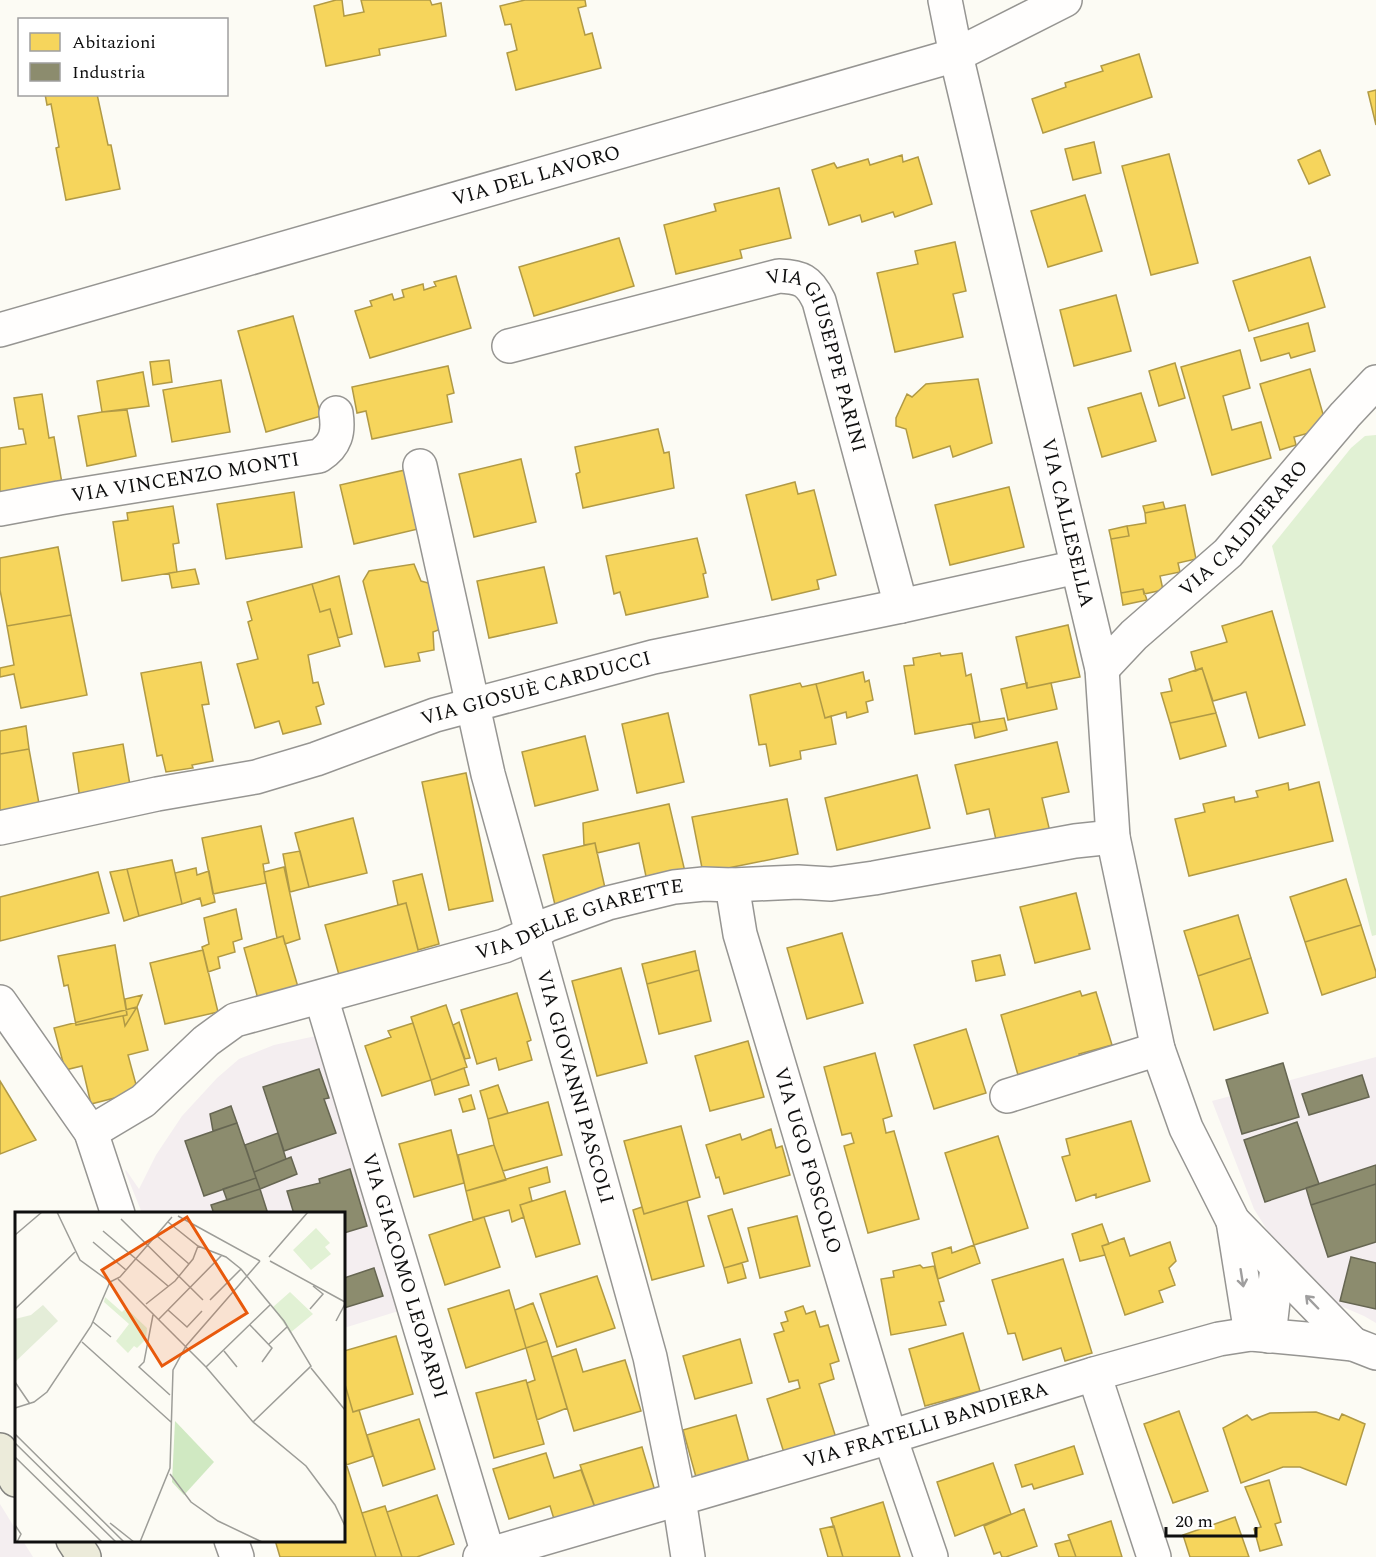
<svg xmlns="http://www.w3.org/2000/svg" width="1376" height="1557" viewBox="0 0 1376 1557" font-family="Spectral,serif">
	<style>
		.industrial { fill: #f4eef0 }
		.green { fill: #e1f1d4 }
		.homes { fill: #f6d55c; stroke: #b19a45; stroke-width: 1.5 }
		.industry { fill: #8c8c6e; stroke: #666652; stroke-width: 1.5 }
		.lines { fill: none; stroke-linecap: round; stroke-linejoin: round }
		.minor-casing { stroke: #969592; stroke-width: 36 }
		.major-casing { stroke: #83837f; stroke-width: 36 }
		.minor { stroke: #fffefd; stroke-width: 33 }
		.major { stroke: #ecebda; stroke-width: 33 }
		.oneway { stroke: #9f9e9e }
		.labels { text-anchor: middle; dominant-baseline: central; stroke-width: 6; stroke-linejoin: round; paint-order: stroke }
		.street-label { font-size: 20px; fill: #0f0f0f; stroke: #fff }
		.inset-road { fill: none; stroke: #9d9d98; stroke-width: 1.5 }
		.view { fill: #e8590c; fill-opacity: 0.15; stroke: #e8590c; stroke-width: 3 }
		.inset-edge { fill: none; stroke: #0f0f0f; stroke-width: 3 }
	</style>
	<rect width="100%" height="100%" fill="#fcfbf4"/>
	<path class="industrial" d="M325,1034L405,1309L344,1328V1214L142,1213L125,1171L126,1170L139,1189L156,1155L182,1116L217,1078L239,1059L274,1045Z
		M1376,1057V1323L1364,1316L1336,1304L1281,1252L1254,1209L1212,1101Z
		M0,1504L16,1530V1540L23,1541L33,1557H0Z"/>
	<path class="green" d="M1376,435V935L1372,936L1272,546L1351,448L1365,436Z"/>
	<path class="homes" d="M336,0H342L344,16L364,12L361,0H430L432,5L441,3L446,36L379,49L380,55L326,66L314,6Z
		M525,0H585L586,6L578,8L585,35L592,33L601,68L516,90L507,53L517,50L511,24L505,25L500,6Z
		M1139,54L1152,97L1043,133L1032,99L1066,87L1065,83L1103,71L1101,66Z
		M1376,90V125L1368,92Z
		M45,94H97L108,145H111L120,189L66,200L56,148L59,147L51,104L47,105Z
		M1094,142L1101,173L1073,180L1065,149Z
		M1320,150L1330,175L1309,184L1298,160Z
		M1169,154L1198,263L1151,275L1122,166Z
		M902,155L903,162L918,157L932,204L895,217L893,212L862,222L860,215L829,225L812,170L834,163L837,168L868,159L870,165Z
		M779,188L791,238L740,250L742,258L676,274L664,225L716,211L714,204Z
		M1085,195L1102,251L1048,267L1031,211Z
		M619,238L634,286L534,316L519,267Z
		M955,242L966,291L953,294L963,337L895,352L877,273L918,264L915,251Z
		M1310,257L1325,307L1249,331L1233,281Z
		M456,276L471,328L370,358L355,311L372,306L370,301L392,294L394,300L404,297L402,290L423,284L424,290L436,286L434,282Z
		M1116,295L1131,351L1074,366L1060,310Z
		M293,316L321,416L266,432L238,331Z
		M1308,323L1315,351L1291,358L1289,353L1261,361L1254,338Z
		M1240,350L1250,388L1223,396L1232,430L1261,422L1271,458L1212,475L1181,367Z
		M169,360L172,382L153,385L150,362Z
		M1175,363L1185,398L1159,406L1149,371Z
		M448,366L454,393L447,395L452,422L372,439L366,411L357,413L352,387Z
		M1310,369L1327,428L1294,437L1296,445L1280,450L1260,384Z
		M143,372L149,406L102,412L97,381Z
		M978,379L992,443L953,457L950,446L913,458L906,429L896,426V418L907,394L912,397L926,384Z
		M221,380L230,432L172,442L163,390Z
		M1141,393L1156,441L1102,457L1088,408Z
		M42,394L49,438L54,437L63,489L0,499V448L26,444L23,429H19L14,398Z
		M127,410L136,456L87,466L78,416L102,412Z
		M658,429L664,453L669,452L674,488L583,508L576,474L580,472L575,447Z
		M521,459L536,522L474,537L459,474Z
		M405,470L418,529L354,544L340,485Z
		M795,482L798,494L814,490L836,575L817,580L819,589L772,600L746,495Z
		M1009,487L1024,547L950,565L935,505Z
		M294,492L302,547L226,559L217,504Z
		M1163,502L1165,509L1145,513L1143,506Z
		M1185,505L1196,559L1178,563L1180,572L1160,576L1163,590L1144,594L1143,589L1121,593L1111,539L1129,536L1127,526L1146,523L1145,513Z
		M173,506L179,543L173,544L177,572L122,581L113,522L128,520L127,513Z
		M1127,526L1129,536L1111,539L1109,530Z
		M697,538L706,573L703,574L708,597L626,615L620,592L614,594L606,556Z
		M58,547L71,615L7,626L0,590V558Z
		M414,564L421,581L432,584L441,629L433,632L434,650L418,653L420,661L385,667L363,581L369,571Z
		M544,567L557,623L489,638L477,581Z
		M195,569L199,584L172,588L169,573Z
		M339,576L352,634L338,638L330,609L320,612L312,584Z
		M312,584L320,612L330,609L340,646L308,655L313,683L318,682L324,704L316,707L321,724L283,734L279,721L255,728L237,664L258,659L248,622L252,620L247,602Z
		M1143,589L1147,600L1123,605L1121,593Z
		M1272,611L1305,725L1259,738L1246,692L1213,701L1202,668L1196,671L1191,652L1227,642L1222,626Z
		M71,615L87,695L21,708L14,674L0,677V668L14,665L7,626Z
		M1068,625L1080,677L1027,688L1016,637Z
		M940,653L941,656L962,653L966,676L971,674L980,722L915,734L904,666L914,665L913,658Z
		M201,662L209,704L202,705L213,761L192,765L193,768L166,772L162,755L157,756L141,673Z
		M1202,668L1216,713L1170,723L1161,693L1172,691L1169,679Z
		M863,672L865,682L869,680L873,700L866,702L868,712L847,718L846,712L825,718L816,684Z
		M800,683L802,687L816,684L825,718L831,716L836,744L800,751L801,759L770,766L766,744L759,745L750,695Z
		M1027,683V688L1051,683L1057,709L1008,720L1001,689Z
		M668,713L684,782L637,793L622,724Z
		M1216,713L1226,746L1180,759L1170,723Z
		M1004,718L1007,730L975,738L972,723Z
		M26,726L29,749L0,754V731Z
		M585,736L598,790L535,806L522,752Z
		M1057,742L1069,792L1042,798L1050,832L997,844L989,809L967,814L955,765Z
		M123,744L131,791L80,799L73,753Z
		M29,749L40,809L0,816V754Z
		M466,773L493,901L449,910L422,782Z
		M917,775L930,828L837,850L825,798Z
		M1319,782L1333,841L1189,876L1175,819L1205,812L1203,804L1234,797L1235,802L1258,797L1256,791L1288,783L1289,790Z
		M787,799L798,854L703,873L692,817Z
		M669,804L686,876L648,886L639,843L597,853L595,843L584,845L583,823Z
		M353,818L367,873L309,887L295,833Z
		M261,826L269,863L263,864L266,883L213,894L202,838Z
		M595,843L607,897L556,909L543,855Z
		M300,851L309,887L290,892L283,854Z
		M172,860L182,904L139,916L127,869Z
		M284,867L300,939L285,944L283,936L277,938L264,872Z
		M196,868L197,875L209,871L215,902L202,906L200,898L182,904L175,873Z
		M127,869L139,916L124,921L110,872Z
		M98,872L109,913L0,941V897Z
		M422,874L439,944L418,950L406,903L398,905L393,881Z
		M1346,879L1361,925L1305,942L1290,897Z
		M1076,893L1090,949L1035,963L1020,907Z
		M406,903L419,953L339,975L325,925Z
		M236,909L242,939L233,942L235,952L218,957L220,968L208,972L202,947L209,944L204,918Z
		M1238,915L1251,958L1198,976L1184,931Z
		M1361,925L1376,972V977L1322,995L1305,942Z
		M842,933L863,1003L807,1019L787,948Z
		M283,936L298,987L258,999L244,948Z
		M115,945L127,1015L76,1025L68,985L64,986L58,956Z
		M203,950L218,1012L165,1024L150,963Z
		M695,951L699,970L647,984L642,964Z
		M1000,955L1005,975L976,981L972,961Z
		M1251,958L1268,1013L1214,1030L1198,976Z
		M621,968L647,1063L597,1076L572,981Z
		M699,970L711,1021L659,1034L647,984Z
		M1080,991L1082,996L1096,992L1112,1045L1079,1054L1080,1057L1018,1075L1001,1015Z
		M517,993L531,1040L527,1042L532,1060L499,1070L496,1058L477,1064L461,1010Z
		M142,995L137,1007L125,1026L123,1016L127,1015L125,999Z
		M446,1005L467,1067L431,1080L411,1017Z
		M137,1007L148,1050L128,1055L138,1092L91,1104L82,1066L65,1070L54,1028Z
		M459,1022L470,1058L465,1059L453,1025Z
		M413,1023L431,1080L382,1096L365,1046L391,1037L388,1031Z
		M966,1029L986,1093L934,1109L914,1045Z
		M748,1041L764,1097L710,1111L695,1056Z
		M875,1053L892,1116L883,1119L886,1133L894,1131L919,1219L868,1233L844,1146L854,1143L851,1133L842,1135L824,1067Z
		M464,1068L469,1085L435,1095L431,1080Z
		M0,1081L36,1140L0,1154Z
		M498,1085L508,1113L488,1119L480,1091Z
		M471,1095L475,1109L463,1112L459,1099Z
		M548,1102L562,1155L503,1171L494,1145L488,1119Z
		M1131,1121L1150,1181L1096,1198V1194L1076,1201L1062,1157L1070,1155L1066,1139Z
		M681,1126L700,1197L644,1214L624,1141Z
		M771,1129L776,1148L782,1146L790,1175L724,1194L719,1177L716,1178L706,1145L740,1134L742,1140Z
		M451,1130L464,1183L414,1197L399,1144Z
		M998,1136L1028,1228L974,1245L945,1153Z
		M494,1145L506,1180L466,1191L458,1155Z
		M547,1167L550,1182L529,1188L532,1201L520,1205L524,1217L512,1222L509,1210L473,1220L466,1191Z
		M565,1191L580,1244L536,1257L520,1205Z
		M687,1201L704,1266L652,1280L633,1210L642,1207L644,1214Z
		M732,1209L748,1261L724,1268L708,1216Z
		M797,1216L810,1266L760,1278L748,1228Z
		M484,1217L500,1267L445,1285L429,1235Z
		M1102,1224L1109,1244L1102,1246L1105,1255L1080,1261L1072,1234Z
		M1124,1238L1130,1256L1170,1242L1176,1261L1169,1268L1175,1285L1159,1291L1163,1302L1125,1315L1102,1246Z
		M974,1245L980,1263L938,1279L932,1253L951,1247L952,1253Z
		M1063,1259L1092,1353L1065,1361L1061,1348L1023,1360L1015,1333L1008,1334L992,1280Z
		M742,1263L746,1278L728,1283L724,1268Z
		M920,1265L923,1268L934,1266L944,1301L939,1302L946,1325L891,1335L881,1279L894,1277L893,1271Z
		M597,1276L615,1328L557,1347L540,1294Z
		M509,1290L526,1348L466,1368L448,1309Z
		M533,1303L547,1341L526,1348L515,1310Z
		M803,1306L806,1314L815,1311L820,1327L828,1325L839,1361L830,1364L834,1379L819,1384L837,1441L785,1456L767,1399L800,1388L798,1380L789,1382L774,1334L784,1331L781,1323L788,1321L785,1312Z
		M963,1333L980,1391L925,1406L909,1349Z
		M396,1336L413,1394L353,1412L344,1381V1351Z
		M740,1339L752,1383L695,1399L683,1356Z
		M547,1341L567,1408L537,1420L527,1383L535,1380L526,1348Z
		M576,1349L583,1372L625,1360L641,1411L574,1431L552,1357Z
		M526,1380L544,1444L494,1458L476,1393Z
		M344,1381L353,1412L359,1410L373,1456L346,1465L344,1457Z
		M1179,1411L1208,1491L1173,1503L1144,1424Z
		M1316,1412L1339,1420L1342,1414L1365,1424L1346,1485L1300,1467H1283L1241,1483L1223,1428L1247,1415L1252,1420L1270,1413Z
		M736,1415L749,1462L696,1477L683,1430Z
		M419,1419L435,1469L383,1486L367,1435Z
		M1074,1446L1083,1474L1034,1489L1032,1484L1022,1487L1015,1465Z
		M642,1447L655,1491L596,1510L580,1465Z
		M546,1453L554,1478L581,1470L598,1516L557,1529L550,1506L509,1519L493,1469Z
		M344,1457L376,1557H280L275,1540H344Z
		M993,1463L1011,1514L955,1536L937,1482Z
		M1269,1480L1281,1522L1275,1524L1282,1545L1260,1551L1254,1529L1261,1527L1245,1487Z
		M437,1495L454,1544L417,1557H402L387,1512Z
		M883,1502L900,1557H843L831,1518Z
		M385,1506L402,1557H376L362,1513Z
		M1024,1509L1037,1546L1006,1557H1002L1000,1552L994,1554L984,1526Z
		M1235,1517L1249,1557H1190L1183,1535Z
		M1111,1521L1122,1557H1076L1068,1535Z
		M834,1526L843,1557H828L820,1529Z
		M1070,1540L1076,1557H1059L1055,1544Z"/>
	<path class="industry" d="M1283,1063L1299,1117L1242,1134L1226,1080Z
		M319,1069L329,1098L324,1099L336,1133L284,1151L263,1087Z
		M1362,1075L1369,1097L1309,1115L1302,1094Z
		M231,1106L237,1123L213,1131L210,1114Z
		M1297,1122L1319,1184L1265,1202L1244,1140Z
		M237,1123L256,1178L204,1196L185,1141Z
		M278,1133L286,1159L254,1172L245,1145Z
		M291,1157L297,1174L260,1189L254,1172Z
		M1376,1165V1184L1311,1205L1306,1188Z
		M350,1169L367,1226L344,1233V1214H294L287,1191L320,1183L319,1179Z
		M256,1178L260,1189L227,1200L223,1189Z
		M1376,1184V1242L1328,1257L1311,1205Z
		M260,1189L268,1214H214L211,1205Z
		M1351,1257L1376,1263V1309L1340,1301Z
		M374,1268L383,1296L344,1308V1278Z"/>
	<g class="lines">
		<g class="minor-casing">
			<g id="minor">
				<path id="s1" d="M945,0L956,55L1102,669L1113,837L1158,1049L1186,1128L1233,1221L1353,1344"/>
				<path id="s2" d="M0,330L956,55L1065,0"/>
				<path id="s3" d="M509,346L779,276C801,277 809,280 819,301L901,606"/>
				<path id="s4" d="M420,466L488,774L650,1357L679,1499L688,1557"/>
				<path id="s5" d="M0,509L59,498L319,456C336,445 339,432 336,413"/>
				<path id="s6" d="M1102,669L1134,635L1228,553L1345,415L1376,382"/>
				<path id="s7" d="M0,828L157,794L256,777L316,759L435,715L653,657L901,606L1077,567"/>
				<path id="s8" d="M732,885L740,934L890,1437L931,1557"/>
				<path id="s9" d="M321,997L488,1554"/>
				<path d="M0,1002L91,1132L118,1214"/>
				<path d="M1007,1096L1158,1049"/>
				<path id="s10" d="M91,1132L143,1101L206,1041L235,1020L504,946L532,934L547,925L608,903L674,887L704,884L732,885L798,882L831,884L874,878L1075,841L1113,837"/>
				<path d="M1233,1221L1251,1334"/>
				<path d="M1269,1336L1277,1267"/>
				<path d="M1094,1374L1154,1557"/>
				<path d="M231,1540L237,1557"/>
				<path id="s11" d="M480,1557L890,1437L1094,1374L1219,1339L1251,1334L1306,1339L1353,1344L1376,1353"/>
			</g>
		</g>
		<g class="major-casing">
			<path id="major" d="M0,1450L16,1480
				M73,1540L84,1557"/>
		</g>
		<use href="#minor" class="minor"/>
		<use href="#major" class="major"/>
	</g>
	<defs><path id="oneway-shaft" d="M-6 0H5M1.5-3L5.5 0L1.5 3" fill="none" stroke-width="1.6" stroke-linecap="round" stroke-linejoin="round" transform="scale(1.5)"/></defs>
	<g class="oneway">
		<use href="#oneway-shaft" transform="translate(1242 1278) rotate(81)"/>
		<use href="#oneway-shaft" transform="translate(1312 1302) rotate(-134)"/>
	</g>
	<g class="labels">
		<g class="street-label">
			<text stroke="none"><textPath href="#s2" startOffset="558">VIA DEL LAVORO</textPath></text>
			<text stroke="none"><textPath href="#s3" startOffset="376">VIA GIUSEPPE PARINI</textPath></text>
			<text stroke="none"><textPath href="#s5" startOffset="188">VIA VINCENZO MONTI</textPath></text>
			<text stroke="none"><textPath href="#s1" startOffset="537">VIA CALLESELLA</textPath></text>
			<text stroke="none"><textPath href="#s6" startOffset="200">VIA CALDIERARO</textPath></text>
			<text stroke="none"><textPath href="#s7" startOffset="555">VIA GIOSUÈ CARDUCCI</textPath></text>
			<text stroke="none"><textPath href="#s10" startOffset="543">VIA DELLE GIARETTE</textPath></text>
			<text stroke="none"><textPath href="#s4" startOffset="640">VIA GIOVANNI PASCOLI</textPath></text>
			<text stroke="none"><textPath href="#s8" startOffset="286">VIA UGO FOSCOLO</textPath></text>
			<text stroke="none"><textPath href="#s9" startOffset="291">VIA GIACOMO LEOPARDI</textPath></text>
			<text stroke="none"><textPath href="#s11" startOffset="465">VIA FRATELLI BANDIERA</textPath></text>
		</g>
	</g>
	<g transform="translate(15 1212)">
		<rect width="330" height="330" fill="#fcfbf4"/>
		<path d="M301,16L315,31L310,35L316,42L296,58L278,38ZM275,80L298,102L275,121L258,95ZM90,85L107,100L111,96L132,116L131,127L122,136L119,134L113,141L101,129L114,112L89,90Z" fill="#e1f1d4"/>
		<path d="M160,209L199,250L169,283L157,270Z" fill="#d0e9c2"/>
		<path d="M28,93L43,109L0,150V107L16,103Z" fill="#e4edd8"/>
		<path class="inset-road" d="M42,0L65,48L95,70M163,4L245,49M106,7L188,88M153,10L183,34L211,45L226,57L269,109L296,154L238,210M88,19L153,74M0,23L27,0M142,24L174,52M78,30L111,58M254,45L293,0M255,49L330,90M103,67L191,155L238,210L291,254L320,293L330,314M95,70L105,65L157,5M195,88L226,57M131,92L160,69L178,47L183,34M0,97L60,40M295,97L308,82L298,74M153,98L172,115L187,99M138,103L129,150L124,155L155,183M144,107L207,43M321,109L330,92M78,110L96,125M235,113L257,136L247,150M67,130L156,210M254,132L272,115M209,139L222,155M191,155L255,93M296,156L330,198M0,170L15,192M0,196L19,190L32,180L76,114L95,70M0,222L109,330M0,231L101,330M0,245L87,330M155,262L176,290L203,309L247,330M95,311L119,330M0,313L6,322L2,330M125,330L155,256L158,158L171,134L245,49"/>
		<path class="view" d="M172,5L232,101L147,154L87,58Z"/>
		<rect width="330" height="330" class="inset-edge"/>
	</g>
	<rect x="18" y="18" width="210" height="78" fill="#ffffff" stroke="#9f9f9f" stroke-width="1.5"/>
	<rect x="30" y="33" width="30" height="18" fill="#f6d55c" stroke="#9f9f9f" stroke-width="1.5"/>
	<text x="72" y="48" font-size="18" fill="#0f0f0f">Abitazioni</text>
	<rect x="30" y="63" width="30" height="18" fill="#8c8c6e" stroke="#9f9f9f" stroke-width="1.5"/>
	<text x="72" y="78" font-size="18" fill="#0f0f0f">Industria</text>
	<path d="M1166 1527v9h90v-9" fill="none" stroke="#0f0f0f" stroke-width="3"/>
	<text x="1175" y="1527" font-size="18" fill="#0f0f0f" stroke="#ffffff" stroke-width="4.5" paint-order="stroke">20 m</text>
</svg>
